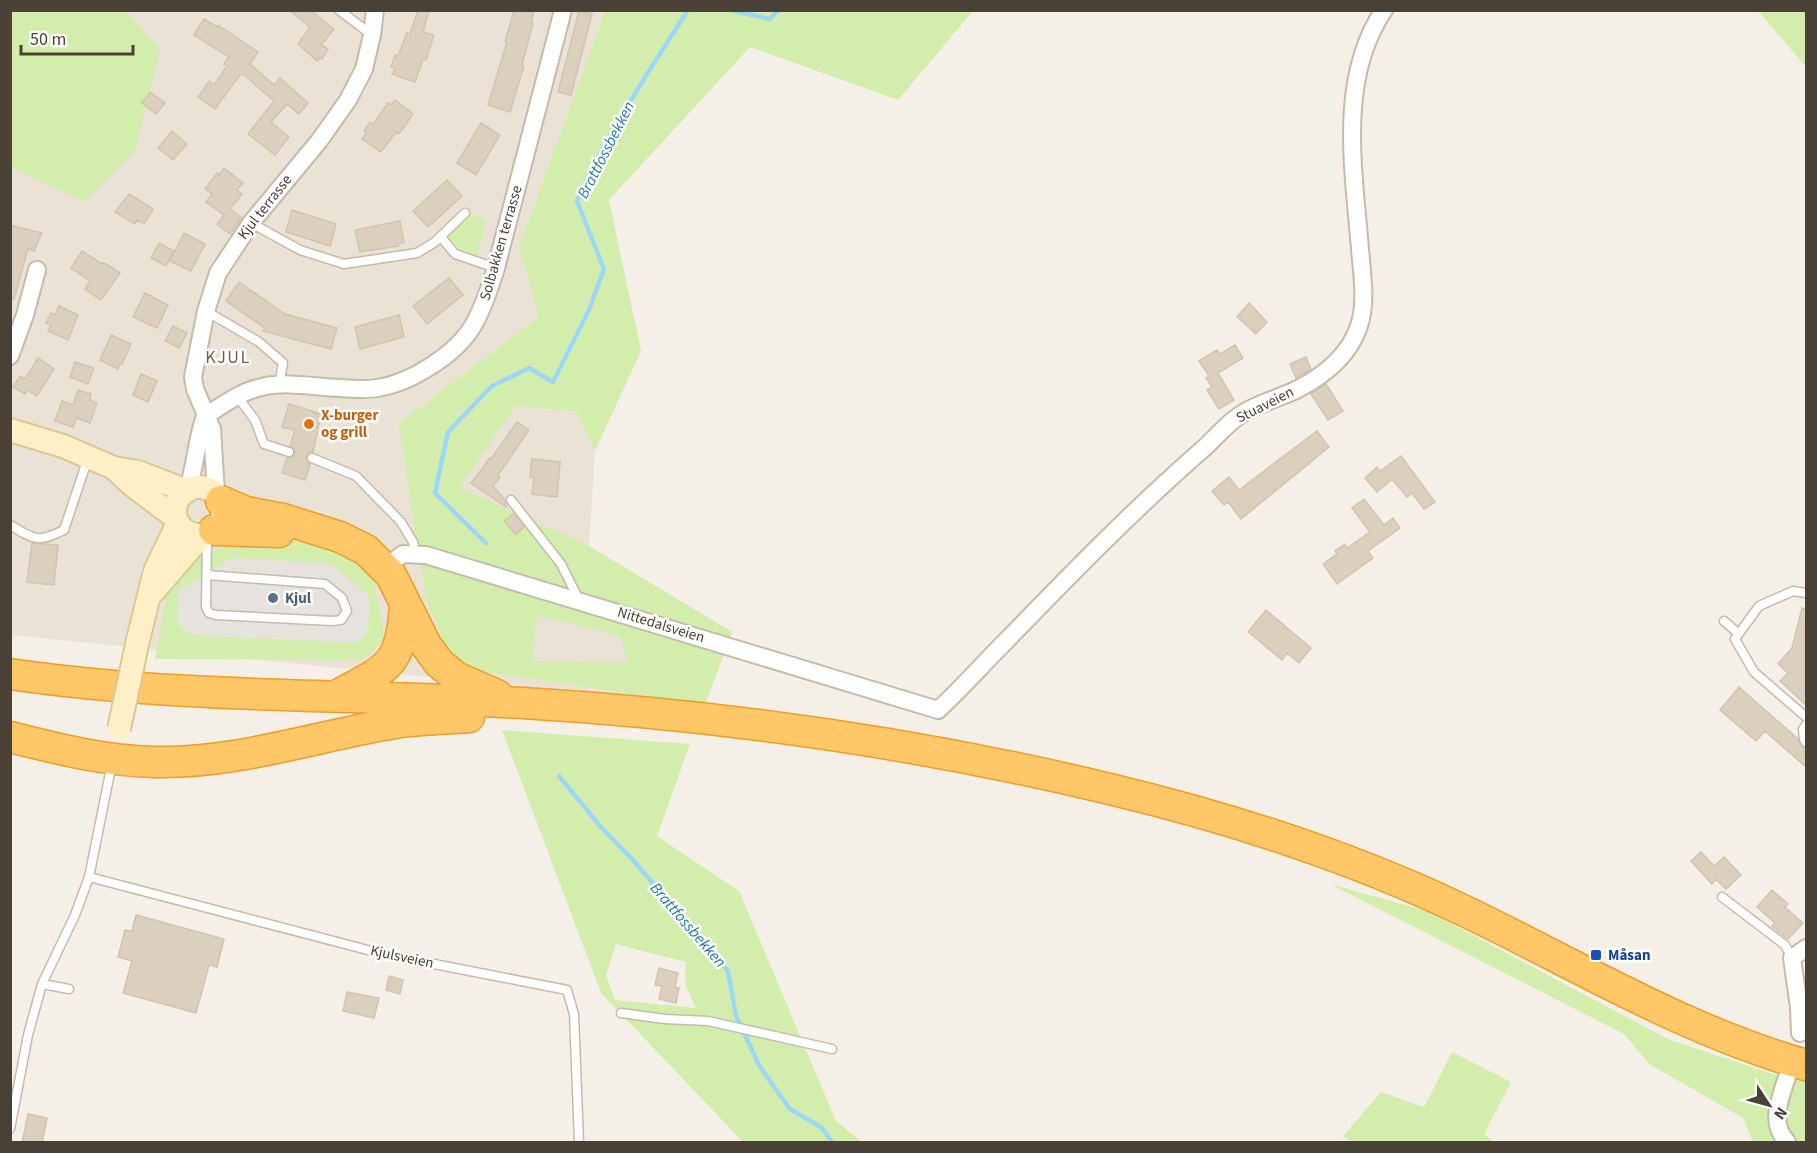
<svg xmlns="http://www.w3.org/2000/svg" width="1817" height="1153" viewBox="0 0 1817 1153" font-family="'Source Sans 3',sans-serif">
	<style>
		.residential { fill: #eae2d5 }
		.green { fill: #d3eeac; fill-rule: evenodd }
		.parking { fill: #e6e3df }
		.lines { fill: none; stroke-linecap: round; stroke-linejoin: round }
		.stream { stroke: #9dd7f8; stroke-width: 4.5 }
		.building { fill: #dbcfbe; stroke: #d4c3ae; stroke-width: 1.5 }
		.lane-casing { stroke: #c5bbab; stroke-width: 11 }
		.street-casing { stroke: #c5bbab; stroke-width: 20 }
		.secondary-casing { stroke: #ddc794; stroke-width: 26 }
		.highway-casing { stroke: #ee9e28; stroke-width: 33 }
		.lane { stroke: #fff; stroke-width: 8 }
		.street { stroke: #fff; stroke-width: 16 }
		.secondary { stroke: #ffefc7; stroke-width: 22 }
		.highway { stroke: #ffc768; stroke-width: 30 }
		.secondary-bridge-casing { stroke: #ddc794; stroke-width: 26; stroke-linecap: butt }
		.secondary-bridge { stroke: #ffefc7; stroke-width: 22 }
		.food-dot { fill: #e8710a; stroke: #fff; stroke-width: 2 }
		.service-dot { fill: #5c6f8a; stroke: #fff; stroke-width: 2 }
		.transit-dot { fill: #1a4fb4; stroke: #fff; stroke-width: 2 }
		.labels { text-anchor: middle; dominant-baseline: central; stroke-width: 5; stroke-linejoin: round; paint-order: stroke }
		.street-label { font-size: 15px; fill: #494135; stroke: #fff }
		.food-label { font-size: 15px; font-weight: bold; fill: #c56008; stroke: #fff; text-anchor: start }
		.service-label { font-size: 15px; font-weight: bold; fill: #4e5e75; stroke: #fff; text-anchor: start }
		.transit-label { font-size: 15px; font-weight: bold; fill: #164399; stroke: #fff; text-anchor: start }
		.water-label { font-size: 16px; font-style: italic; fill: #2078b0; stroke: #fff }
		.quarter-label { font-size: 18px; letter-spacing: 1.5px; fill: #6d5e4b; stroke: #fff }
	</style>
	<rect width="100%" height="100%" fill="#f5f0e7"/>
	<path class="residential" d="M126,11H605L519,247L539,317L399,423L458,487L516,406L577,412L595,451L589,546L732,632L705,705L11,635V167L83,201Z"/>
	<path class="green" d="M11,11H126L160,49L135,150L83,202L11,167Z
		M605,11H973L898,100L750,47L609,200L641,351L595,451L577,412L516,406L459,487L589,546L732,632L705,705L479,671L448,652L427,601L415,532L399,423L539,317L519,247ZM537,616L619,635L629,663L532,661Z
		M1758,11H1806V67Z
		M469,214L486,219L477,257L458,249L448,236Z
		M242,537L334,545L373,571L385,639L363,660L155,659L167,592L198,558Z
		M502,730L690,744L657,836L739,891L836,1121L862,1142H743L601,993ZM616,944L686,962L685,984L696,1008L615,1000L606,975Z
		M1330,884L1427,911L1670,1040L1773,1074L1806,1081V1142H1753L1743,1118L1649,1064L1624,1034Z
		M1452,1052L1511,1082L1484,1134L1494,1142H1352L1343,1136L1381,1092L1424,1107Z"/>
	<path class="parking" d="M232,558L328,563L335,567L366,593L370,603L368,632L355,643L191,635L177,623L179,590Z"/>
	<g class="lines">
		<path class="stream" d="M731,10L770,19L778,10
			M486,543L435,493L448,432L492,386L529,368L553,382L589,310L604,269L577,201C607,133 648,73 688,10
			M559,776L600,826L632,859L728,971L736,1016L760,1067L790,1109L822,1128L832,1142"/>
	</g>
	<path class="building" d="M289,10H310L334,29L321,45L328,49L322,59L320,58L317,61L298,44L310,27Z
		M418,10H429L423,32L434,35L426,60L423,59L415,82L392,74L395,68L391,67L395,55L398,56L407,33L410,34Z
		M514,10H534L531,23H533L522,65L524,66L510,112L488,105L507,42H505Z
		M579,11L592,14L571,95L558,92Z
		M204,19L217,27L218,25L258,52L250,64L274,85L280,78L308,103L299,114L287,104L271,122L289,137L275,155L248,134L274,101L243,74L240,75L215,109L198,97L209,81L214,85L227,66L224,64L229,57L194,35Z
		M150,92L165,103L156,114L142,103Z
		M395,100L413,114L402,130L398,134L396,132L381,152L362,139L366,133L364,131L370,122L373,124L388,103L391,105Z
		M481,123L500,135L476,175L457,163Z
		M172,131L187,144L173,160L158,148Z
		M224,168L243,183L237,190L242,194L230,209L242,218L230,234L217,224L224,215L206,202L212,194L205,189L217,173L219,175Z
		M447,180L462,196L428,227L413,211Z
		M129,194L153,209L144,224L137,220L135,224L115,212Z
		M292,210L336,224L330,246L286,232Z
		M400,221L404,243L398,244V246L360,252L355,230Z
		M10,225L42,233L34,251L28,249L14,299H10Z
		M184,233L205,244L191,271L170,261Z
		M159,243L174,251L166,266L151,258Z
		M82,251L102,264L103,262L120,273L101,300L85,289L90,281L71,268Z
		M449,278L463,295L427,324L413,306Z
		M239,282L285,314L337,328L331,349L263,331L265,328L226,301Z
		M145,293L168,305L157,328L133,317Z
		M1249,303L1267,322L1256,334L1237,317Z
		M59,306L78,315L68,340L48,331L51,325L46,323L51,313L55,315Z
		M399,315L404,337L360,349L355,327Z
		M173,326L187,333L179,348L165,341Z
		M111,335L131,344L122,364L120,363L118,369L100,360Z
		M1235,345L1243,358L1218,373L1234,400L1219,409L1207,390L1212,387L1206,378L1209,376L1199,361L1217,350L1220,354Z
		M1306,357L1311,369L1296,378L1290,364Z
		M38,358L54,369L37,396L28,390L25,394L13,387L20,376L25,379Z
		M75,362L94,368L88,384L70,377Z
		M141,374L157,381L148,402L133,395Z
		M1326,384L1343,411L1328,420L1311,394Z
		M78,390L91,394L90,400L97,403L90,423L77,418L73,427L55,421L62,401L73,405Z
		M289,404L321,414L313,452L309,453L306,456L307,461L310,464L305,480L282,473L287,458L293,457L295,453L294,448L290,446L295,430L282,427Z
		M517,422L529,430L498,475L500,477L493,486L505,500L506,507L471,483L490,458L491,459Z
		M1317,431L1329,447L1241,519L1228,502L1224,505L1212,491L1229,477L1239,490Z
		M1401,456L1435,502L1424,509L1412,493L1407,497L1392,479L1377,492L1365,478L1377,467L1380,471Z
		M532,459L560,462L557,497L532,494L534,478L530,477Z
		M1364,499L1384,525L1393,518L1400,528L1368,551L1373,558L1337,584L1323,564L1337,554L1335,551L1345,544L1347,548L1370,532L1352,508Z
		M513,514L524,527L516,535L504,521Z
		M32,543L58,545L54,585L27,582Z
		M1802,608L1806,609V705L1780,681L1788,673L1778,664L1792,648Z
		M1266,610L1311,648L1299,663L1287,653L1282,660L1248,632Z
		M1739,687L1798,739L1801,746L1806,748V767L1765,731L1756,741L1720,710Z
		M1701,852L1714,866L1724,857L1741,875L1726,889L1716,879L1712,884L1691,861Z
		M1772,890L1788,904L1785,907L1803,923L1788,939L1772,926L1775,923L1757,907Z
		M136,915L224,939L217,967L209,965L196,1013L123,993L132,961L118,957L125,930L132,931Z
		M659,968L678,973L675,987L679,988L676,1003L659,999L662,986L655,985Z
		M389,976L403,980L400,994L386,990Z
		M347,992L379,998L374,1018L343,1011Z
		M28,1114L47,1118L42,1143H22Z"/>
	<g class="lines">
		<g class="lane-casing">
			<path id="lane" d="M339,10L372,35
				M251,223L300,250L344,264L417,253L435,242L465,213
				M441,237L455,254L496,268
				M206,311L259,342L283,363L279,385
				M237,396L255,420L264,444L289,452
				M312,458L356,476L401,522L413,542L415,554
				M511,500L561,564L579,600
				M10,525C35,540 38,543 64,530L88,458
				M207,537L206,607L209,613L216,615L332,621L341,620L347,611L342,598L325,584L208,575
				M1806,593L1793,591L1759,606L1735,639L1754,672L1806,717
				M1724,621L1739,634
				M1806,725L1803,729L1804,739L1806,742
				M89,877L383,954L567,990L574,1014L579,1142
				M1722,897L1785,945L1792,958
				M42,984L69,989
				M621,1013L665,1019L708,1021L832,1049
				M10,1129L28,1035L42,984L75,915L89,877L112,763"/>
		</g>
		<g class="street-casing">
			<path id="street" d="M10,356L25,315L37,270
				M205,416C223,405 241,391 262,387C288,381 314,387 340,388C352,389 365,390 377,388C411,383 457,354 474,324C484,306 490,287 496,268L563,10
				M187,491C196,466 196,440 205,416
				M216,493L212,429L195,389L193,377L206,311L218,273L251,223L319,141L348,100L364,69L372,35L375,10
				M385,567L403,554L426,555L938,710C961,689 982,665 1005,642C1069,576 1133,510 1203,449C1214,439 1224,427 1236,418C1254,404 1278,399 1298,389C1325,375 1349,356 1359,326C1367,303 1362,273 1360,249C1354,172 1337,79 1384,10
				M1800,1033L1799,1007L1792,958L1806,948
				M1787,1077C1780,1099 1769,1123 1787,1142"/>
		</g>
		<g class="secondary-casing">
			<path id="secondary" d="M10,430L63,446L114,468L138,472L187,491
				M115,469L132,485L176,518
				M175 511a24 24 0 1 1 48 0a24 24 0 1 1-48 0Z
				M153,592L202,535
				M138,640L155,571L178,523"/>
		</g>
		<g class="highway-casing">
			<path id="highway" d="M221,501L246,512L283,519L340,537L366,550L391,575L426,645L439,663L456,677L497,695
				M214,530L279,532
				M10,674C180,699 353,694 523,703C722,715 920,743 1114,790C1238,820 1361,860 1475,916C1584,969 1689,1032 1806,1065
				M338,695C389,667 401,666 405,605
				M10,737C58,749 105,761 154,762C238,764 319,735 401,722C423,719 446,719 469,717"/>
		</g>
		<use href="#lane" class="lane"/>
		<use href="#street" class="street"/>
		<use href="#secondary" class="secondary"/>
		<use href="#highway" class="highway"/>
		<g class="secondary-bridge-casing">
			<path id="secondary-bridge" d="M119,729L138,640"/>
		</g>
		<use href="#secondary-bridge" class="secondary-bridge"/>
	</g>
	<circle class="food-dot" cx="309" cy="424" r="6"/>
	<circle class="service-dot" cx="273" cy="598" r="6"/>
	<rect class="transit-dot" x="1590" y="949" width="12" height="12" rx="3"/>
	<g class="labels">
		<g class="street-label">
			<text transform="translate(265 207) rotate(-52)">Kjul terrasse</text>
			<text transform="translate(501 243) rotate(-74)">Solbakken terrasse</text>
			<text transform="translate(1265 405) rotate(-27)">Stuaveien</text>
			<text transform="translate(661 625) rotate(17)">Nittedalsveien</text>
			<text transform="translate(402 957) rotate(12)">Kjulsveien</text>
		</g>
		<g class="food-label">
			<text x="321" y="415">X-burger<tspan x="321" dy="17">og grill</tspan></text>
		</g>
		<g class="service-label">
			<text x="285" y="598">Kjul</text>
		</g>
		<g class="transit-label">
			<text x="1608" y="955">Måsan</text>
		</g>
		<g class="water-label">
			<text transform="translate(606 150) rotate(-63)">Brattfossbekken</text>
			<text transform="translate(688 925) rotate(49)">Brattfossbekken</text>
		</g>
		<g class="quarter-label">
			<text x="228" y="357">KJUL</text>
		</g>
	</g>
	<rect width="1817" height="1153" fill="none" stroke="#494135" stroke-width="24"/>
	<g transform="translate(1769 1105) rotate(126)" stroke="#ffffff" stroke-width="4.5" paint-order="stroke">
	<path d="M0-4.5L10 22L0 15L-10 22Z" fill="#494135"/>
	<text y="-9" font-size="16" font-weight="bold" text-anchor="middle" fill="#494135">N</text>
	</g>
	<path d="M21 45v9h112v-9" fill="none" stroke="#494135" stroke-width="3"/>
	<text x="30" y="45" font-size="18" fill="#494135" stroke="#ffffff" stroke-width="4.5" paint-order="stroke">50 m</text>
</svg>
